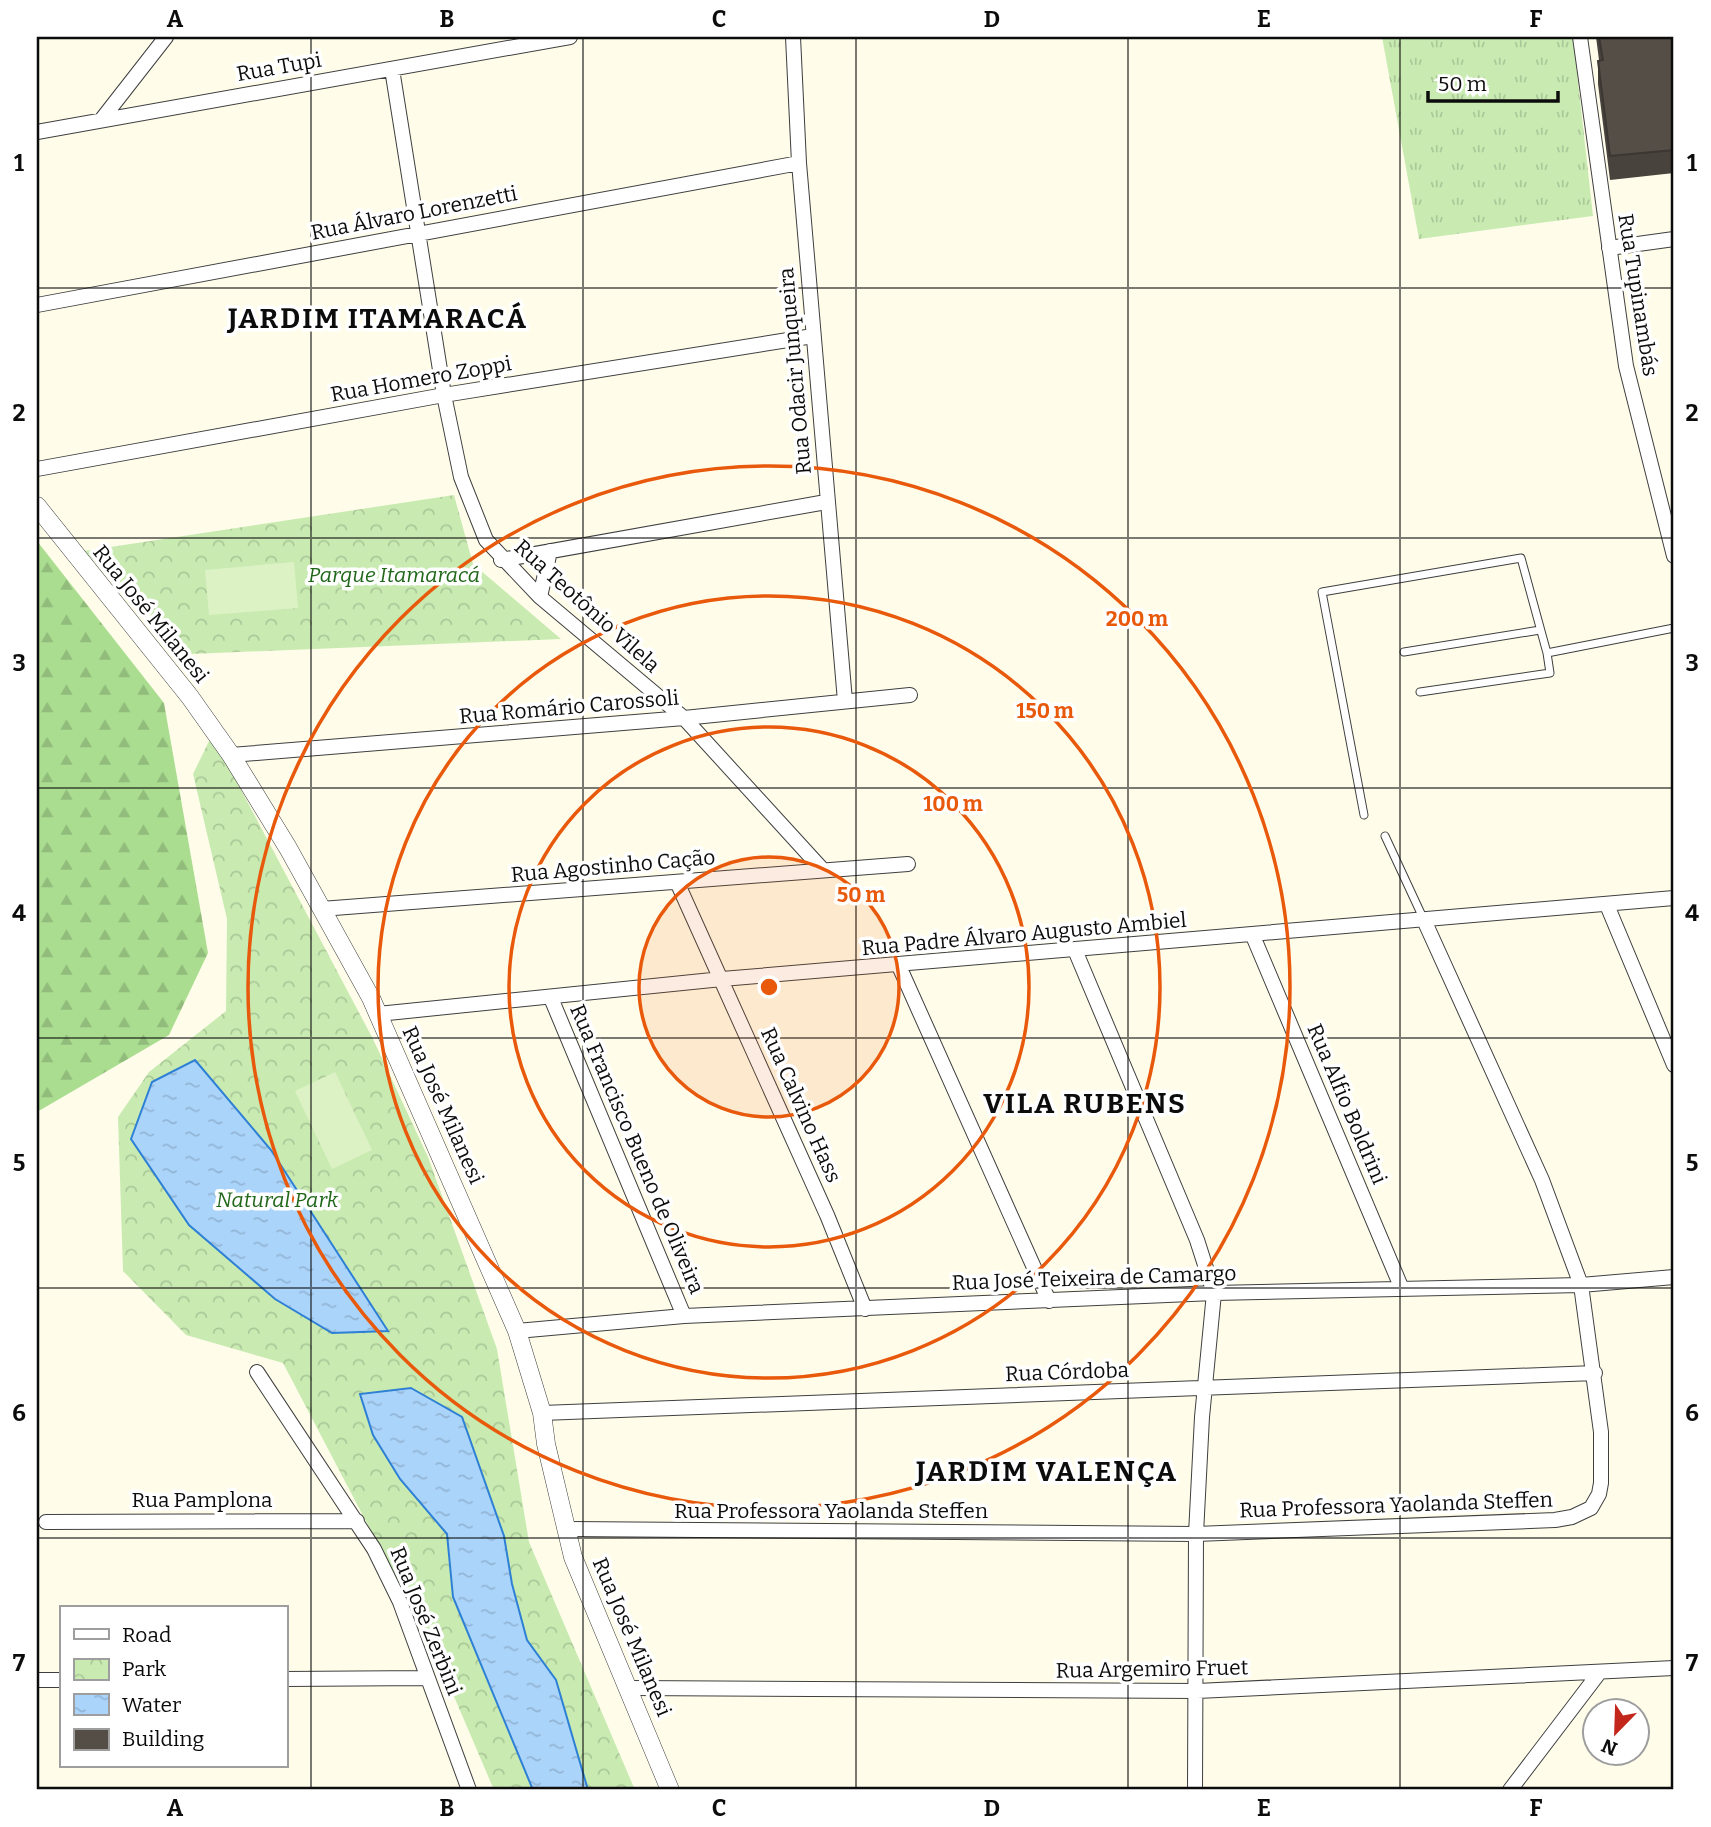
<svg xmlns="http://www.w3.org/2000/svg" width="1711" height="1827" viewBox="0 0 1711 1827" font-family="Bitter,serif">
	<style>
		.grass { fill: url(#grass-tufts) }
		.forest { fill: url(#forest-firs) }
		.park { fill: url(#park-crowns) }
		.pitch { fill: #ddf2c4 }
		.water { fill: url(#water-ripples); stroke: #2e80d5; stroke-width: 2 }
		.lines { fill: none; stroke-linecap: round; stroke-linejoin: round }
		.service-casing { stroke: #3f3f3f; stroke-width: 9 }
		.minor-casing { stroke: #3f3f3f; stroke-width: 16 }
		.tertiary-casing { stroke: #3f3f3f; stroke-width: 19 }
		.service { stroke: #fff; stroke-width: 7 }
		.minor { stroke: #fff; stroke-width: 14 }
		.tertiary { stroke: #fff; stroke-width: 18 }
		.wall { fill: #49433d }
		.building { fill: #554e47; stroke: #3c3732; stroke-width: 2 }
		.grid { fill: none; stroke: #0c0c0c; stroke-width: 2; stroke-opacity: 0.55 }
		.ring { fill: none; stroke: #e8590c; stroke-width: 3.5 }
		.labels { text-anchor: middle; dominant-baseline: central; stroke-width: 7; stroke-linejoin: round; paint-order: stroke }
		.street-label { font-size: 21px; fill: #0c0c0c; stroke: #fff }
		.park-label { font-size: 21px; font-style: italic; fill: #206719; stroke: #fff }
		.district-label { font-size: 28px; font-weight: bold; letter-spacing: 2px; fill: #0c0c0c; stroke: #fff }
		.centre { fill: #e8590c; stroke: #fff; stroke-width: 3.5 }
		.ring-label { font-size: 21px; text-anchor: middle; font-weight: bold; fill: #e8590c; stroke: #fff; stroke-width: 7; stroke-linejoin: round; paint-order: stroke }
		.neatline { fill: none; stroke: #0c0c0c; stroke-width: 2.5 }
		.grid-label { font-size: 23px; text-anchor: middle; font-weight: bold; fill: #0c0c0c }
	</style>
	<defs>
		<pattern id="grass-tufts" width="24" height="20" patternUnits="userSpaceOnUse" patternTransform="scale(1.75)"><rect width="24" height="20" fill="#c9ebb2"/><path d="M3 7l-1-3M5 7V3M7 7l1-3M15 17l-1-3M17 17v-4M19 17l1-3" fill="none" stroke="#abc898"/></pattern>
		<pattern id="forest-firs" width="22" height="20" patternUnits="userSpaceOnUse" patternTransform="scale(1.75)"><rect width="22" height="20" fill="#aadd90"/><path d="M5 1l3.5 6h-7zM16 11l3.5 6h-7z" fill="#91bc7b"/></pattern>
		<pattern id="park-crowns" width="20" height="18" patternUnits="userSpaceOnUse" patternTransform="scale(1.75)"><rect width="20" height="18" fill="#c9ebb2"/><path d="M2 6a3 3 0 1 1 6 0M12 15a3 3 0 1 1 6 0" fill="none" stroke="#abc898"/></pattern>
		<pattern id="water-ripples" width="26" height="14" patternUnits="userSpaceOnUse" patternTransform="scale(1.75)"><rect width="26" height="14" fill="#abd4fa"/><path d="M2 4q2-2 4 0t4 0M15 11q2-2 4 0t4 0" fill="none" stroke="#92b5d5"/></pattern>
	</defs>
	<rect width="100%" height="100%" fill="#fffdea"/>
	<path class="grass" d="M1382,37H1573L1593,216L1419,239Z"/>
	<path class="forest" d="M37,541L164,703L208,953L169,1035L37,1112Z"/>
	<path class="park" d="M454,495L473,564L561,639L191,654L84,551Z
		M212,735L373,1039L428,1157L497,1349L529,1542L635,1790H494L438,1659L283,1363L186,1335L123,1271L118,1117L149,1072L226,1011L227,919L193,774Z"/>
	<path class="pitch" d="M294,562L298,608L209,615L205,570Z
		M335,1072L372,1150L332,1169L295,1091Z"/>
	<path class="water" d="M195,1060L271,1150L388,1331L332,1333L275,1299L189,1225L131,1139L152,1082Z
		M411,1388L462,1417L504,1536L512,1584L527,1640L556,1680L588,1790H533L453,1597L447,1534L400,1479L373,1435L360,1394Z"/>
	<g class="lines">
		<g class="service-casing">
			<path id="service" d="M1404,652L1540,630
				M1420,692L1550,673L1547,653
				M1364,815L1322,592L1521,558L1547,653L1674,628
				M1385,836L1424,920"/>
		</g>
		<g class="minor-casing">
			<path id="minor" d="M793,37L799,163L845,701
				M1580,37L1626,366L1674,556
				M392,69L444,395L461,477L486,540L540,597L684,718L821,868
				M102,119L166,37
				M37,132L570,37
				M1609,248L1674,239
				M37,305L799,163
				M37,469L444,395L813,336
				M501,560L826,502
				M540,597L550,551
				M231,755L684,718L910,695
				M677,882L827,1215L865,1309
				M1607,905L1674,1065
				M321,909L908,864
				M1253,936L1402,1289
				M1075,950L1197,1240L1214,1293L1202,1417L1196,1534L1195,1790
				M899,966L1049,1301
				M551,998L684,1316
				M378,1014L722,979L1674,898
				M517,1331L684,1316L1214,1293L1581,1285L1674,1277
				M257,1372L374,1549L400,1602L469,1790
				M542,1413L1595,1373
				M46,1522L357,1521
				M568,1529L1196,1534L1555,1520L1572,1517L1591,1508L1599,1494L1601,1483V1432L1581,1285L1542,1180L1424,920
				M285,1679L427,1678
				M37,1680H61
				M629,1688L1197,1691L1674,1668
				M1510,1790L1599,1673"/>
		</g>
		<g class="tertiary-casing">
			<path id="tertiary" d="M37,506L190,697L231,755L288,848L371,998L517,1331L542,1413L546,1444L573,1557L670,1790"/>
		</g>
		<use href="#service" class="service"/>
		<use href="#minor" class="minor"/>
		<use href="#tertiary" class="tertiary"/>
	</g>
	<path class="wall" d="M1596,37H1674V173L1610,180L1598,84V61L1599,60Z"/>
	<path class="building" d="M1599,37H1674V150L1610,156L1598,61L1603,60Z"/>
	<path class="grid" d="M311,37V1790M583,37V1790M856,37V1790M1128,37V1790M1400,37V1790M37,288H1674M37,538H1674M37,788H1674M37,1038H1674M37,1288H1674M37,1538H1674"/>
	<circle cx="769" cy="987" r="130" fill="#e8590c" fill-opacity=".12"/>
	<g class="ring">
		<circle cx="769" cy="987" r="130"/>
		<circle cx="769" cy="987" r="260"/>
		<circle cx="769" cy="987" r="391"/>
		<circle cx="769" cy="987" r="521"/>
	</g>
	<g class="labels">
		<g class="street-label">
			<text transform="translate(279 67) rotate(-10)">Rua Tupi</text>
			<text transform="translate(414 213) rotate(-11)">Rua Álvaro Lorenzetti</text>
			<text transform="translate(1638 295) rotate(81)">Rua Tupinambás</text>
			<text transform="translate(795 371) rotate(-95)">Rua Odacir Junqueira</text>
			<text transform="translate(421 379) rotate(-10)">Rua Homero Zoppi</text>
			<text transform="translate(587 606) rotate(42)">Rua Teotônio Vilela</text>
			<text transform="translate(151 614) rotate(51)">Rua José Milanesi</text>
			<text transform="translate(569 707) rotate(-5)">Rua Romário Carossoli</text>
			<text transform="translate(613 866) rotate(-5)">Rua Agostinho Cação</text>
			<text transform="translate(1024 934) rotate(-5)">Rua Padre Álvaro Augusto Ambiel</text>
			<text transform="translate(1347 1104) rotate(67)">Rua Alfio Boldrini</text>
			<text transform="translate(443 1105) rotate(66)">Rua José Milanesi</text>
			<text transform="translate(801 1105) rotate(66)">Rua Calvino Hass</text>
			<text transform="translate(637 1149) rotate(67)">Rua Francisco Bueno de Oliveira</text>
			<text transform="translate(1094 1278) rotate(-2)">Rua José Teixeira de Camargo</text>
			<text transform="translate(1067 1372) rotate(-2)">Rua Córdoba</text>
			<text x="202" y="1500">Rua Pamplona</text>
			<text transform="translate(1396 1505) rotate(-2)">Rua Professora Yaolanda Steffen</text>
			<text x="831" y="1511">Rua Professora Yaolanda Steffen</text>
			<text transform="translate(426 1621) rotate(68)">Rua José Zerbini</text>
			<text transform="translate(632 1637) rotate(67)">Rua José Milanesi</text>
			<text transform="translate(1152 1669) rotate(-1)">Rua Argemiro Fruet</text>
		</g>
		<g class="park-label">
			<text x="394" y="575">Parque Itamaracá</text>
			<text x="277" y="1200">Natural Park</text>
		</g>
		<g class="district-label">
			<text x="378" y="318">JARDIM ITAMARACÁ</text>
			<text x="1085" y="1103">VILA RUBENS</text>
			<text x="1047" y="1471">JARDIM VALENÇA</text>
		</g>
	</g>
	<circle cx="769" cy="987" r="10" class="centre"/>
	<g class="ring-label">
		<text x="1137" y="626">200 m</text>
		<text x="1045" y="718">150 m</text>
		<text x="953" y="811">100 m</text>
		<text x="861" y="902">50 m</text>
	</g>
	<rect width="1711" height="1827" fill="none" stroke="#ffffff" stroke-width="77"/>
	<rect x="60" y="1606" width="228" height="161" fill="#ffffff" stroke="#9e9e9e" stroke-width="2"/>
	<rect x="74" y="1629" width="35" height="10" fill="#ffffff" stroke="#9e9e9e" stroke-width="2"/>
	<text x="122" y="1642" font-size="21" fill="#0c0c0c">Road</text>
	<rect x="74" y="1659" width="35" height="21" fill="url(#park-crowns)" stroke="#9e9e9e" stroke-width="2"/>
	<text x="122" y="1676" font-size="21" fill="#0c0c0c">Park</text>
	<rect x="74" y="1694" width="35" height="21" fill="url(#water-ripples)" stroke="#9e9e9e" stroke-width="2"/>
	<text x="122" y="1712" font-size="21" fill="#0c0c0c">Water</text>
	<rect x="74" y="1729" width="35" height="21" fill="#554e47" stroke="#9e9e9e" stroke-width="2"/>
	<text x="122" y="1746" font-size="21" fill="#0c0c0c">Building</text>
	<g transform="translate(1616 1732) rotate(203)"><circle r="33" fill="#ffffff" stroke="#9e9e9e" stroke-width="2"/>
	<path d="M0-5L12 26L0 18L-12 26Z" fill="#c3271c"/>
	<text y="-10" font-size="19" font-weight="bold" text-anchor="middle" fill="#0c0c0c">N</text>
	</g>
	<path d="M1428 91v10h130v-10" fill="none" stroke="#0c0c0c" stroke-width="3.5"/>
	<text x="1438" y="91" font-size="21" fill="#0c0c0c" stroke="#ffffff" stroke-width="5" paint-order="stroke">50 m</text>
	<rect x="38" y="38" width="1634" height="1750" class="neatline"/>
	<g class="grid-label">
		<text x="175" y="27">A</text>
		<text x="447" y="27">B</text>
		<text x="719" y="27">C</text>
		<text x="992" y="27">D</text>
		<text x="1264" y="27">E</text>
		<text x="1536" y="27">F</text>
		<text x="19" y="171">1</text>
		<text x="1692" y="171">1</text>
		<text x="19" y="421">2</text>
		<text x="1692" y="421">2</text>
		<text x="19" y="671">3</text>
		<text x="1692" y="671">3</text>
		<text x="19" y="921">4</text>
		<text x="1692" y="921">4</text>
		<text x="19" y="1171">5</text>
		<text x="1692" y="1171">5</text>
		<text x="19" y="1421">6</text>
		<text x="1692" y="1421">6</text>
		<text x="19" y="1671">7</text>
		<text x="1692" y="1671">7</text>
		<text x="175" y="1816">A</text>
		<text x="447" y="1816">B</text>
		<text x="719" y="1816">C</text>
		<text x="992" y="1816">D</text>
		<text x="1264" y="1816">E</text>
		<text x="1536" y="1816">F</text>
	</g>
</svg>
